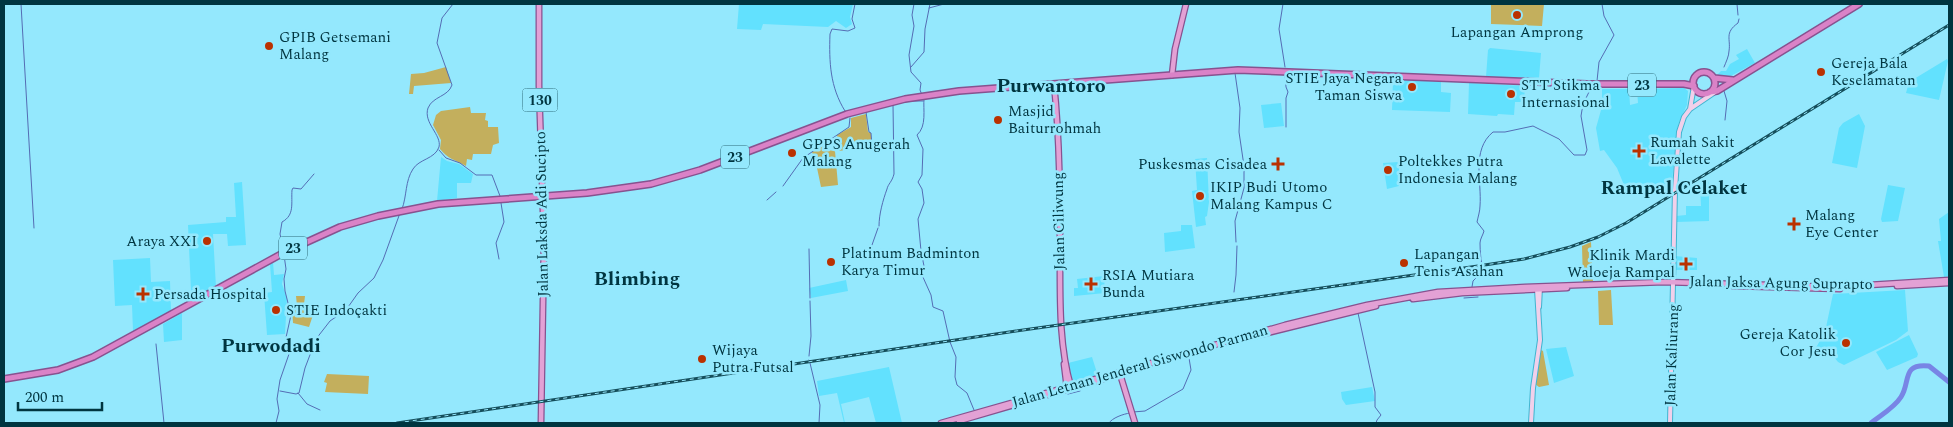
<svg xmlns="http://www.w3.org/2000/svg" width="1953" height="427" viewBox="0 0 1953 427" font-family="Spectral,serif">
	<style>
		.built { fill: #62e1fe }
		.green { fill: #c3af5d }
		.lines { fill: none; stroke-linecap: round; stroke-linejoin: round }
		.stream { stroke: #546db4; stroke-width: 1 }
		.river { stroke: #7885e5; stroke-width: 5 }
		.secondary-casing { stroke: #41b5d0; stroke-width: 6 }
		.primary-casing { stroke: #87528f; stroke-width: 7 }
		.trunk-casing { stroke: #87528f; stroke-width: 8 }
		.secondary { stroke: #f1d0ea; stroke-width: 4 }
		.primary { stroke: #e3a1d5; stroke-width: 4.5 }
		.trunk { stroke: #da82c7; stroke-width: 5 }
		.rail-casing { stroke: #154e5b; stroke-width: 3 }
		.rail { stroke: #94e8fd; stroke-width: 1; stroke-dasharray: 4; stroke-linecap: butt }
		.poi-dot { fill: #ba3100; stroke: #94e8fd; stroke-width: 2 }
		.labels { text-anchor: middle; dominant-baseline: central; stroke-width: 5; stroke-linejoin: round; paint-order: stroke }
		.shield { fill: #94e8fd; stroke: #2c6b79; stroke-width: 1 }
		.shield-label { font-size: 14px; font-weight: bold; fill: #003540 }
		.poi-label { font-size: 15px; fill: #003540; stroke: #94e8fd; text-anchor: start }
		.street-label { font-size: 15px; fill: #003540; stroke: #94e8fd }
		.district-label { font-size: 20px; font-weight: bold; fill: #003540; stroke: #94e8fd }
	</style>
	<rect width="100%" height="100%" fill="#94e8fd"/>
	<path class="built" d="M739,4H853L850,17L852,24L846,28L836,21L828,27L763,24L761,30L737,29Z
		M1949,24V26L1826,100L1825,99Z
		M1490,48L1541,53L1539,78L1486,77L1488,50Z
		M1747,49L1755,63L1729,77L1717,75L1721,71H1726L1730,64L1739,59L1736,55Z
		M1947,59L1948,61L1939,100L1906,93L1909,82Z
		M1393,80H1441V92L1451,93L1450,112L1392,110Z
		M1469,83L1525,86L1524,102H1515L1514,115L1498,114L1497,116L1468,114Z
		M1684,88L1688,91L1687,105L1679,122L1676,138L1672,183L1634,191L1633,186L1624,185L1617,168L1604,150L1600,151L1596,128L1601,110L1605,109L1604,99H1602V89H1629L1630,105L1638,103L1637,89Z
		M1281,103L1284,126L1264,128L1261,105Z
		M1859,114L1865,126L1857,168L1832,163L1839,128L1843,123Z
		M441,157L447,161L459,164L473,174L471,183H457V198L437,201Z
		M1207,158L1209,202L1207,216L1205,217L1206,225L1196,227L1192,191L1197,190L1195,159Z
		M1398,162L1399,163V186L1387,189L1383,163Z
		M1707,180L1709,183V221L1676,222V216L1686,215V206H1701L1700,183Z
		M242,182L246,245L228,246L227,234H213L216,287L197,297H194L191,291L188,225L226,222V217H236L234,183Z
		M1888,185L1905,188L1898,221L1882,222L1881,219Z
		M1949,212V276L1944,277L1938,241H1941L1939,219Z
		M1181,225H1192L1195,248L1165,252L1164,233L1181,231Z
		M1675,256L1697,258V270H1675Z
		M150,258L151,282L170,281L171,311L133,331L132,305L115,306L113,260Z
		M273,262L274,275L284,274L282,284L287,298L285,334L267,335L264,293L272,292L270,264Z
		M1104,276L1105,293L1074,296V288H1078L1077,279Z
		M846,280L848,291L811,298L809,288Z
		M1905,290L1908,331L1896,340L1844,365L1838,362L1834,357L1815,353L1814,351L1825,332L1833,294Z
		M182,313V340L164,342L163,324Z
		M1909,335L1918,354L1917,357L1887,370L1876,352Z
		M1566,347L1574,376L1554,383L1546,349Z
		M1092,357L1098,376L1073,382L1068,363Z
		M889,367L902,423H876L869,397L841,404L845,423H844L837,393L819,396L817,381Z
		M1372,387L1375,401L1346,405L1342,399L1341,392Z"/>
	<path class="green" d="M1491,4H1544L1542,26L1491,24Z
		M446,67L451,83L414,86L413,94H409L411,74L424,73Z
		M470,107L471,113H486L485,120L488,121V127H498L499,143L493,145L491,154H473L472,160L467,159L466,166C455,160 448,159 440,149L441,140L433,125L436,115L441,111Z
		M866,114L868,132L871,133V146L839,151L837,135L851,127V118Z
		M824,146L826,150L835,151L838,185L821,187L816,163L812,152Z
		M1591,242L1593,281L1583,282L1582,246Z
		M1611,290L1613,325H1599L1598,291Z
		M296,296H305L304,304L316,306L309,327L293,323L292,307L297,306Z
		M1541,350L1543,351L1549,385L1539,387L1535,384Z
		M327,374L369,376L368,394L325,392L327,383L324,382Z"/>
	<g class="lines">
		<path class="stream" d="M21,4L34,228
			M914,4L912,15L914,26L909,55L911,72L921,83L920,90L922,95
			M1283,4L1279,29L1285,67
			M1737,4L1738,15
			M929,8L944,4
			M911,67L924,52L925,29L930,4
			M1724,67C1726,62 1729,56 1729,51C1731,39 1724,33 1738,23L1739,19
			M1235,73L1240,108L1239,132L1244,166V188L1235,221L1236,242
			M1285,74L1286,87L1288,92L1286,98V127
			M1597,81L1599,62L1614,35L1604,16L1602,4
			M1724,91L1727,101L1725,120
			M924,98C923,110 927,126 917,135L923,149L922,175L918,182L922,189L924,203L918,219L921,251L924,266L922,275L931,295L933,307L943,311L950,342L956,357L955,377L957,385L967,393L974,410
			M912,101H923
			M845,111C830,87 829,62 830,34L832,29L848,31L855,28L852,19L855,4
			M866,112L869,132L871,133L872,146
			M439,150L446,158L460,163L476,175H492L500,196
			M783,186L803,158L849,127L850,118
			M767,200L776,192
			M402,209C407,196 405,181 413,169C419,159 435,159 439,147C442,135 423,123 428,108C433,96 448,97 452,85L437,43L442,18L453,4
			M879,226C879,214 883,200 887,189C888,184 892,182 894,174L893,104
			M872,245L878,228
			M283,248L280,234L282,222C295,215 291,203 292,190L293,188L301,189L314,174
			M809,249L810,298
			M499,259L496,243L504,222L501,203
			M1472,287L1473,281L1483,271C1481,261 1480,252 1480,243C1480,239 1483,235 1484,231L1477,222C1478,217 1480,211 1480,206C1482,182 1471,150 1493,132H1505L1533,126L1559,139L1574,155H1585L1587,150L1581,116L1583,104L1592,86
			M1234,292L1236,275L1237,246
			M1464,298L1478,297
			M1358,313L1375,392V407L1381,415L1377,420L1376,423
			M156,344L164,423
			M809,356L811,336L810,301
			M809,360L810,361
			M810,363L820,405L819,423
			M280,391L296,394L299,393L305,368L316,339L330,321L346,310L358,293L374,278L383,260L400,213
			M298,393L307,404L320,410
			M1068,394L1080,391
			M1133,412L1145,411L1183,389L1191,370L1189,358
			M276,423L279,411L277,399L280,380L289,354L285,342L291,315L285,291L284,279L286,269L284,255
			M1109,423C1112,418 1123,414 1130,413"/>
		<path class="river" d="M1871,423C1881,415 1894,408 1901,397C1911,382 1901,363 1929,366L1949,382"/>
		<g class="secondary-casing">
			<path id="secondary" d="M1690,109L1694,86
				M1539,307L1540,287
				M1531,423L1533,388L1540,340L1537,289
				M1670,423L1675,190L1679,132L1684,117L1690,109L1715,92"/>
		</g>
		<g class="primary-casing">
			<path id="primary" d="M539,4V86L544,242L541,423
				M1172,75L1175,49L1186,4
				M1054,84C1060,141 1060,200 1060,257C1060,300 1059,346 1071,387
				M1733,286L1840,289
				M1897,286L1949,283
				M1413,299L1462,293L1567,288
				M1255,336L1376,306
				M1064,364L1067,388
				M1120,374L1135,423
				M1048,395L1118,375
				M959,421L1041,397
				M941,423L1285,325L1367,305L1438,292L1525,287L1664,282L1837,287L1949,280"/>
		</g>
		<g class="trunk-casing">
			<path id="trunk" d="M1693 83a11 11 0 1 1 22 0a11 11 0 1 1-22 0Z
				M1714,78L1733,80
				M1710,92L1717,91L1859,4
				M4,379L58,370L93,357L285,252L340,227L378,216L438,204L587,193L651,184L700,170L847,114L905,99L959,91L1238,70L1587,84H1684L1694,86"/>
		</g>
		<use href="#secondary" class="secondary"/>
		<use href="#primary" class="primary"/>
		<use href="#trunk" class="trunk"/>
		<g class="rail-casing">
			<path id="rail" d="M397,423L1016,331L1478,266L1524,259L1570,247L1598,237L1626,223L1949,25"/>
		</g>
		<use href="#rail" class="rail"/>
	</g>
	<g class="poi-dot">
		<circle cx="1517" cy="15" r="5"/>
		<circle cx="269" cy="46" r="5"/>
		<circle cx="1821" cy="72" r="5"/>
		<circle cx="1412" cy="87" r="5"/>
		<circle cx="1511" cy="94" r="5"/>
		<circle cx="998" cy="120" r="5"/>
		<path d="M1636.5 143.5h5v5h5v5h-5v5h-5v-5h-5v-5h5z"/>
		<circle cx="792" cy="153" r="5"/>
		<path d="M1275.5 156.5h5v5h5v5h-5v5h-5v-5h-5v-5h5z"/>
		<circle cx="1388" cy="170" r="5"/>
		<circle cx="1200" cy="196" r="5"/>
		<path d="M1791.5 216.5h5v5h5v5h-5v5h-5v-5h-5v-5h5z"/>
		<circle cx="207" cy="241" r="5"/>
		<circle cx="831" cy="262" r="5"/>
		<circle cx="1404" cy="263" r="5"/>
		<path d="M1683.5 256.5h5v5h5v5h-5v5h-5v-5h-5v-5h5z"/>
		<path d="M1088.5 276.5h5v5h5v5h-5v5h-5v-5h-5v-5h5z"/>
		<path d="M140.5 286.5h5v5h5v5h-5v5h-5v-5h-5v-5h5z"/>
		<circle cx="276" cy="310" r="5"/>
		<circle cx="1846" cy="343" r="5"/>
		<circle cx="702" cy="359" r="5"/>
	</g>
	<g class="labels">
		<g class="shield">
			<rect x="1628" y="73.5" width="28" height="23" rx="4"/>
			<rect x="522.5" y="88.5" width="35" height="23" rx="4"/>
			<rect x="721" y="145.5" width="28" height="23" rx="4"/>
			<rect x="279" y="236.5" width="28" height="23" rx="4"/>
		</g>
		<g class="shield-label">
			<text x="1642" y="85">23</text>
			<text x="540" y="100">130</text>
			<text x="735" y="157">23</text>
			<text x="293" y="248">23</text>
		</g>
		<g class="poi-label">
			<text x="1517" y="32" text-anchor="middle">Lapangan Amprong</text>
			<text x="279" y="37">GPIB Getsemani<tspan x="279" dy="17">Malang</tspan></text>
			<text x="1831" y="63">Gereja Bala<tspan x="1831" dy="17">Keselamatan</tspan></text>
			<text x="1402" y="78" text-anchor="end">STIE Jaya Negara<tspan x="1402" dy="17">Taman Siswa</tspan></text>
			<text x="1521" y="85">STT Stikma<tspan x="1521" dy="17">Internasional</tspan></text>
			<text x="1008" y="111">Masjid<tspan x="1008" dy="17">Baiturrohmah</tspan></text>
			<text x="1650" y="142">Rumah Sakit<tspan x="1650" dy="17">Lavalette</tspan></text>
			<text x="802" y="144">GPPS Anugerah<tspan x="802" dy="17">Malang</tspan></text>
			<text x="1398" y="161">Poltekkes Putra<tspan x="1398" dy="17">Indonesia Malang</tspan></text>
			<text x="1267" y="164" text-anchor="end">Puskesmas Cisadea</text>
			<text x="1210" y="187">IKIP Budi Utomo<tspan x="1210" dy="17">Malang Kampus C</tspan></text>
			<text x="1805" y="215">Malang<tspan x="1805" dy="17">Eye Center</tspan></text>
			<text x="197" y="241" text-anchor="end">Araya XXI</text>
			<text x="841" y="253">Platinum Badminton<tspan x="841" dy="17">Karya Timur</tspan></text>
			<text x="1414" y="254">Lapangan<tspan x="1414" dy="17">Tenis Asahan</tspan></text>
			<text x="1675" y="255" text-anchor="end">Klinik Mardi<tspan x="1675" dy="17">Waloeja Rampal</tspan></text>
			<text x="1102" y="275">RSIA Mutiara<tspan x="1102" dy="17">Bunda</tspan></text>
			<text x="154" y="294">Persada Hospital</text>
			<text x="286" y="310">STIE Indoçakti</text>
			<text x="1836" y="334" text-anchor="end">Gereja Katolik<tspan x="1836" dy="17">Cor Jesu</tspan></text>
			<text x="712" y="350">Wijaya<tspan x="712" dy="17">Putra Futsal</tspan></text>
		</g>
		<g class="street-label">
			<text transform="translate(542 214) rotate(-91)">Jalan Laksda Adi Sucipto</text>
			<text transform="translate(1059 221) rotate(-91)">Jalan Ciliwung</text>
			<text transform="translate(1781 283) rotate(1)">Jalan Jaksa Agung Suprapto</text>
			<text transform="translate(1672 355) rotate(-88)">Jalan Kaliurang</text>
			<text transform="translate(1140 366) rotate(-16)">Jalan Letnan Jenderal Siswondo Parman</text>
		</g>
		<g class="district-label">
			<text x="1051" y="86">Purwantoro</text>
			<text x="1674" y="188">Rampal Celaket</text>
			<text x="637" y="279">Blimbing</text>
			<text x="271" y="346">Purwodadi</text>
		</g>
	</g>
	<rect width="1953" height="427" fill="none" stroke="#003540" stroke-width="10"/>
	<path d="M18 402v8h84v-8" fill="none" stroke="#003540" stroke-width="2.5"/>
	<text x="25" y="402" font-size="15" fill="#003540" stroke="#94e8fd" stroke-width="4" paint-order="stroke">200 m</text>
</svg>
